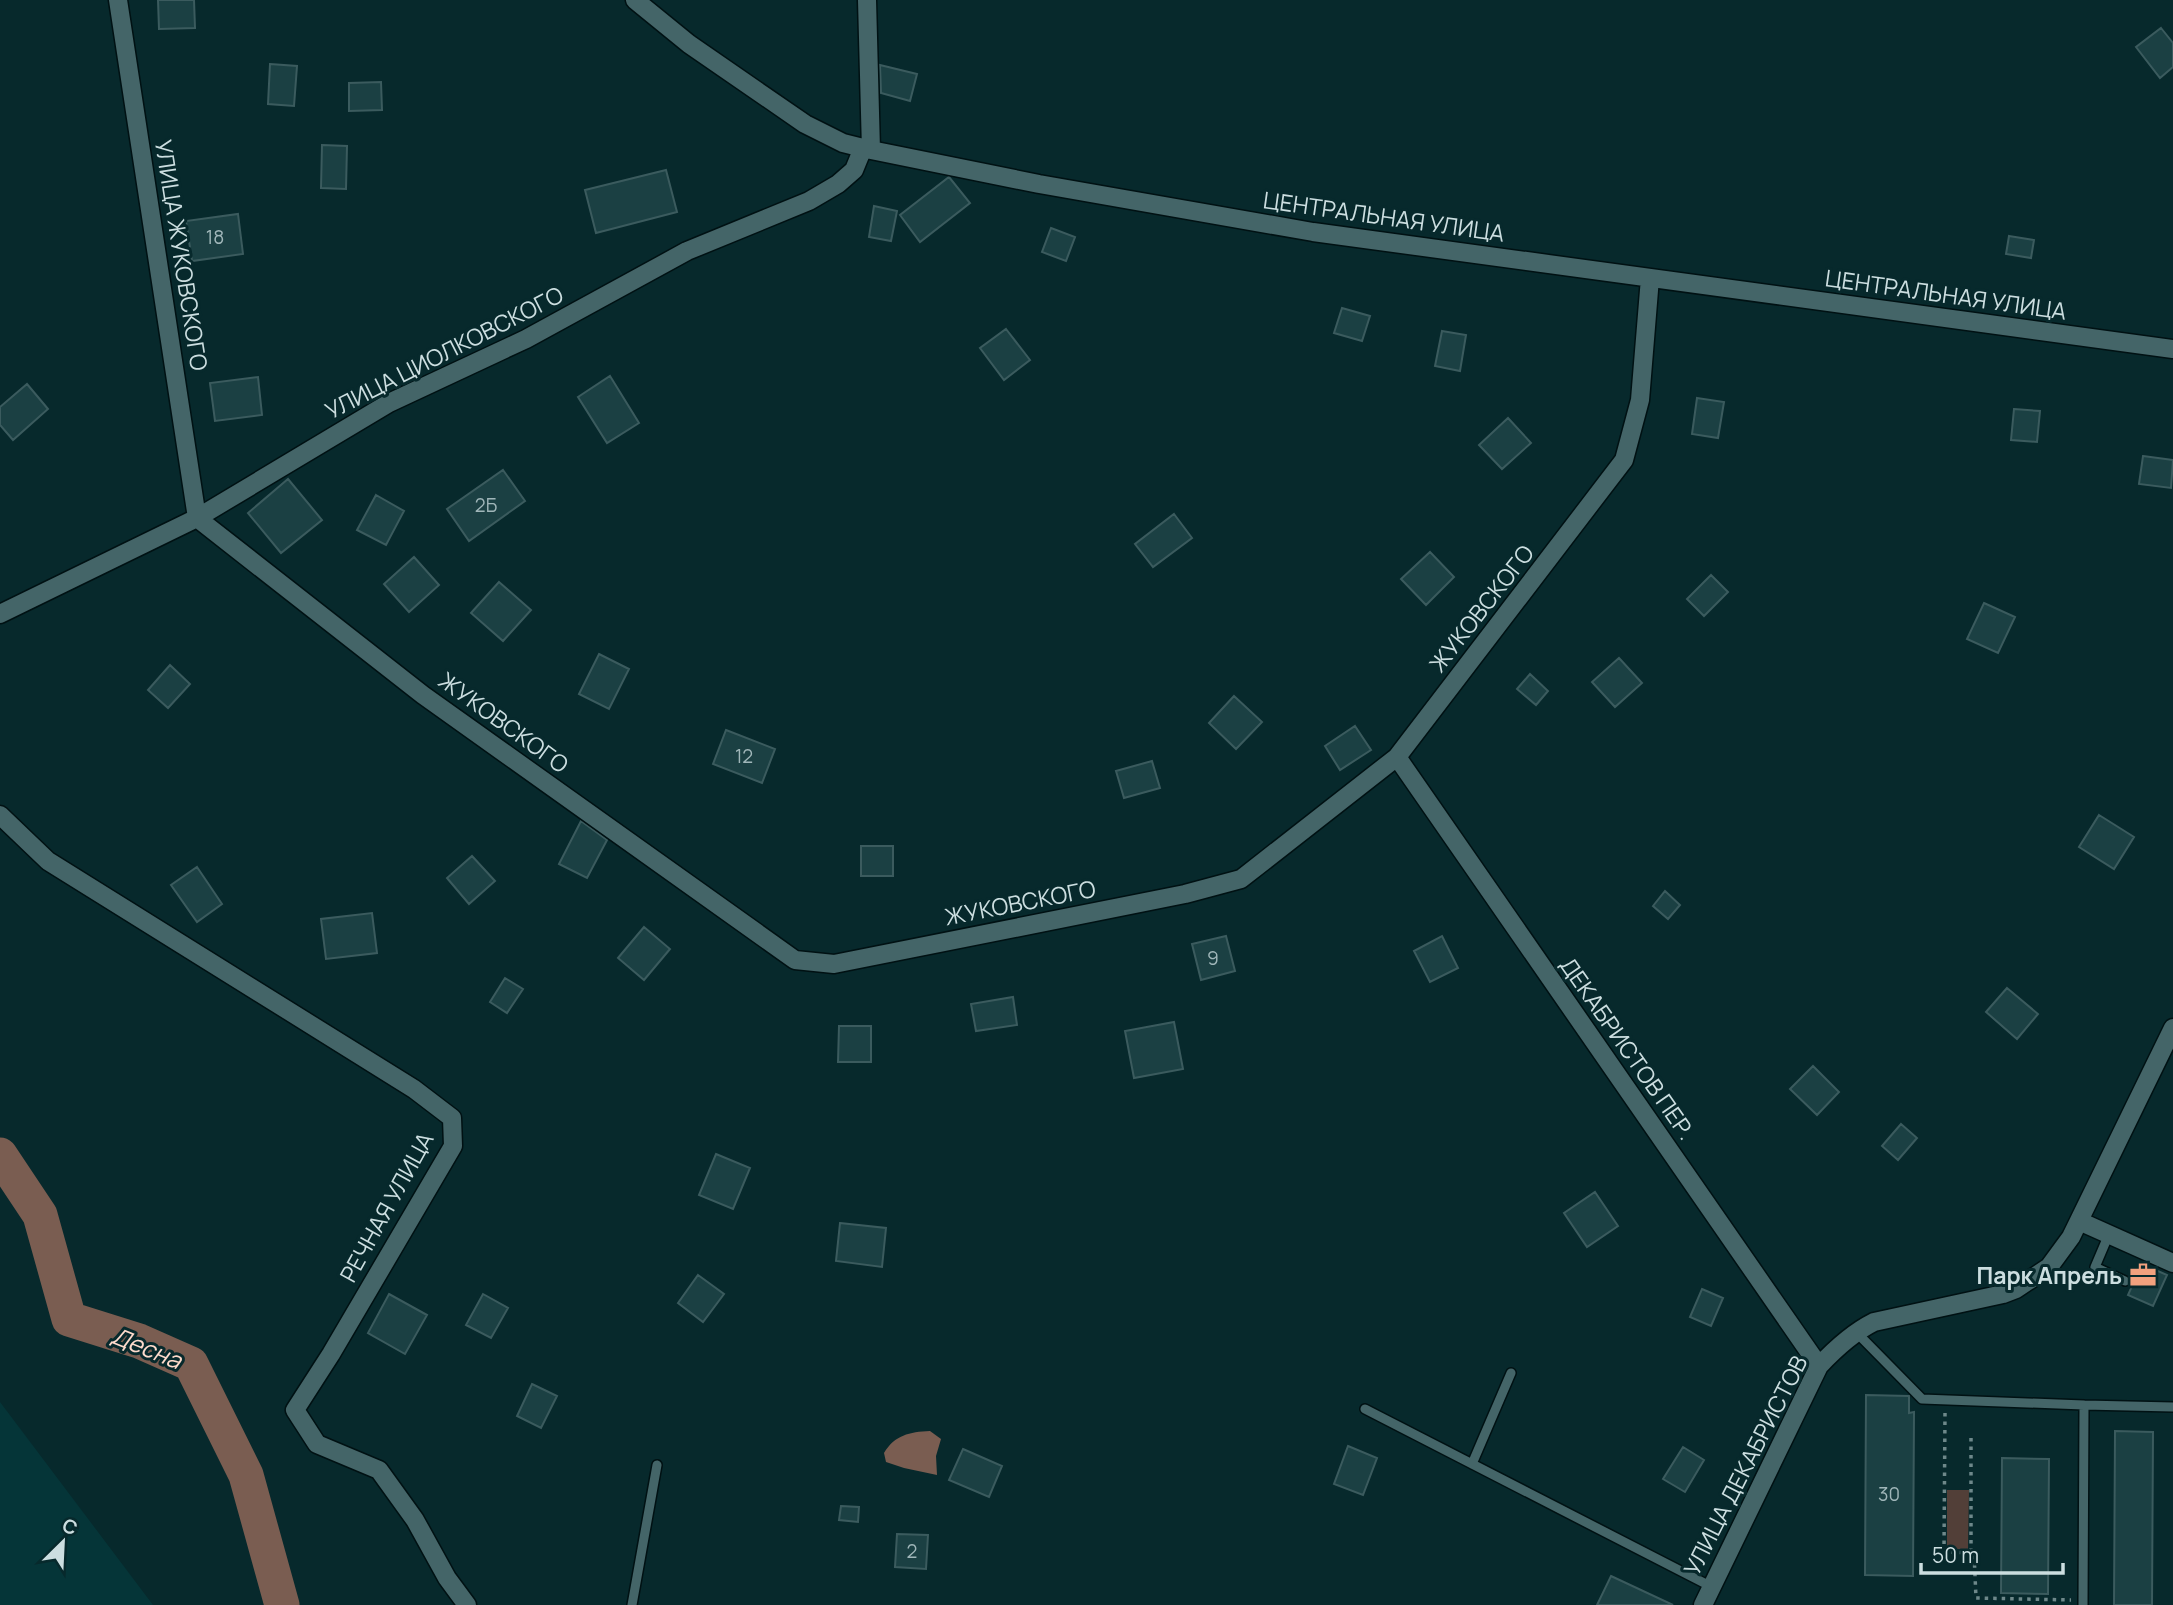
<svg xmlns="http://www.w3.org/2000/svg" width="2173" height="1605" viewBox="0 0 2173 1605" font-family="Manrope,sans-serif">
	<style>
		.built { fill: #053538 }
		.green { fill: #523f38 }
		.water { fill: #7a5d51 }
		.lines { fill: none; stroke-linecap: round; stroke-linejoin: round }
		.river { stroke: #7a5d51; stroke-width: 35 }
		.building { fill: #1b4043; stroke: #3b5b5e; stroke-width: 2 }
		.lane-casing { stroke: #001113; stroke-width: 12 }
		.street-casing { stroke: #001113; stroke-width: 21 }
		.path { stroke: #6e888a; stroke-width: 3.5; stroke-dasharray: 3.5 5; stroke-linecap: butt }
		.lane { stroke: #446568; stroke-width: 9 }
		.street { stroke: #446568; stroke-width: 18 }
		.labels { text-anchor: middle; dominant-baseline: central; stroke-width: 6; stroke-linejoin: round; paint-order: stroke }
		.number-label { font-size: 19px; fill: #a0b6b9 }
		.street-label { font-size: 23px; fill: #ccdee0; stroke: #07292c }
		.poi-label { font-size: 23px; font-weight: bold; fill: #ccdee0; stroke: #07292c; text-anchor: end }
		.water-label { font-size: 24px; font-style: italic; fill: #fedbcc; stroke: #07292c }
	</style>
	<rect width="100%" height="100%" fill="#07292c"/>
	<path class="built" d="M0,1402L153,1605H0Z"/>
	<path class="green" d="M1947,1490H1969L1968,1549H1947Z"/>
	<path class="water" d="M930,1431L941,1439L936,1456L937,1475L904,1468L886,1462L884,1453C895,1435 909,1432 930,1431Z"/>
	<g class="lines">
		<path class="river" d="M0,1155L40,1215L69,1319L139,1341L191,1364L246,1475L282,1605"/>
	</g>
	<path class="building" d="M158,0H194L195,28L159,29Z
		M2161,28L2173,43V67L2160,78L2136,47Z
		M270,64L297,66L294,106L268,104Z
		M880,65L917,74L910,101L881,93Z
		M381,82L382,110L349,111V83Z
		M322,145L347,146L346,189L321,188Z
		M666,170L677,212L596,233L585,190Z
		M949,177L970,203L920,242L900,215Z
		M874,206L897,211L891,241L869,237Z
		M238,214L243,254L192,261L186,221Z
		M1051,228L1075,237L1066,261L1042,252Z
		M2009,236L2034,240L2031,258L2006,254Z
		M1342,308L1370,316L1362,341L1334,333Z
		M1006,329L1030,360L1004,380L980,348Z
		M1442,331L1466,335L1460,371L1435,366Z
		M610,376L639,423L607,443L578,397Z
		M258,377L262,415L215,421L210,383Z
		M27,384L48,409L13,440L0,425V407Z
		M1697,398L1724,402L1718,438L1692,434Z
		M2014,409L2040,411L2037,442L2011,440Z
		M1508,418L1531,443L1502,469L1479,445Z
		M2143,456L2173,460L2171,488L2139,484Z
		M503,470L525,501L469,541L447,509Z
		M288,479L322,520L281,553L248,513Z
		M376,495L404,511L386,545L357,530Z
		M1174,514L1192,538L1153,567L1135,544Z
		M1430,552L1454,577L1426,605L1401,579Z
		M414,557L439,585L409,612L384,584Z
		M1711,575L1728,592L1704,616L1687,599Z
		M499,582L531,610L503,641L471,613Z
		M1984,603L2015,617L1998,653L1967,639Z
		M599,654L629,669L609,709L579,694Z
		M1619,658L1642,683L1615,707L1592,682Z
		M170,665L190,684L168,708L148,690Z
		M1530,674L1548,691L1536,705L1517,689Z
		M1234,696L1262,722L1236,749L1209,723Z
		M1355,726L1371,750L1340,770L1325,746Z
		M726,730L775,749L762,783L713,764Z
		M1152,761L1160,788L1124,798L1116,771Z
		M2099,815L2134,837L2114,869L2079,847Z
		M581,821L607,840L587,878L559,864Z
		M861,846H893V876H861Z
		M472,856L495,881L469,904L447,878Z
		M197,867L222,904L197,922L171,885Z
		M1665,891L1680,905L1668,919L1653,906Z
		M372,913L377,953L326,959L321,919Z
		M644,927L670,949L644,980L618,958Z
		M1226,936L1235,971L1201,980L1192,944Z
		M1442,936L1458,968L1430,982L1414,951Z
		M505,978L523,989L507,1013L490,1002Z
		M2007,988L2038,1014L2017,1039L1986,1012Z
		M1013,997L1017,1025L976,1031L971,1004Z
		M1174,1022L1183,1069L1134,1078L1125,1031Z
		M839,1026H871V1062H838Z
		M1813,1066L1839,1092L1817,1115L1790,1089Z
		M1901,1124L1917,1138L1898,1160L1882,1146Z
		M716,1154L750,1168L733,1209L699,1195Z
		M1595,1192L1618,1226L1587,1247L1564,1213Z
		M840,1223L886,1228L882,1267L836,1261Z
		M2142,1264L2167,1275L2153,1306L2128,1295Z
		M698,1275L724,1294L703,1322L678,1303Z
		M1702,1289L1723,1298L1711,1326L1690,1317Z
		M389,1294L427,1315L405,1354L368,1333Z
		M483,1294L508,1308L491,1338L466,1325Z
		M532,1384L557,1396L541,1428L517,1416Z
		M1866,1395L1909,1396V1413L1914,1412L1913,1576L1865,1575Z
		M2115,1431L2153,1432L2152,1605H2114Z
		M1348,1446L1377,1458L1363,1495L1334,1484Z
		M1683,1447L1704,1460L1685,1492L1663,1479Z
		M963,1449L1002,1466L989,1497L949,1480Z
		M2002,1458L2049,1459L2048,1594L2001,1593Z
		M841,1506L859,1507L858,1522L839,1520Z
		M897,1534L928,1535L926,1569L895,1567Z
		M1611,1576L1673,1605H1597Z"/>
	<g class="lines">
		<g class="lane-casing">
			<path id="lane" d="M2109,1234L2095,1267L2125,1281
				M1856,1332L1922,1399L2084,1405
				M1365,1409L1712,1587
				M1472,1464L1511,1373
				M632,1605L657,1465
				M2083,1605L2084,1405L2173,1407"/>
		</g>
		<g class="street-casing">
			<path id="street" d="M118,0L197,518L423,695L795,960L834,964L1185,894L1241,879L1397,757L1624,460L1640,400L1650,278
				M635,0L689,44L805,124L843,143L871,150L1039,184L1313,232L2173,349
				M867,0L871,150
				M0,614L197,518L389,403L526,339L687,251L809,201L838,184L854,170L863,148
				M1397,757L1819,1366
				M0,815L48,861L414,1089L452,1118L453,1146L331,1354L295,1410L317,1444L379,1470L415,1520L447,1578L467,1605
				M2079,1221L2173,1263
				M1703,1605L1819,1366C1835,1349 1852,1333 1874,1322L2003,1294L2016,1289L2049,1267L2071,1237L2173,1028"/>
		</g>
		<path class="path" d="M1945,1413L1944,1549L1947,1552L1974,1553L1976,1598L2071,1600
			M1971,1552V1433"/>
		<use href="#lane" class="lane"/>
		<use href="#street" class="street"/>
	</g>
	<defs>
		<g id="office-bare" transform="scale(2.1)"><path d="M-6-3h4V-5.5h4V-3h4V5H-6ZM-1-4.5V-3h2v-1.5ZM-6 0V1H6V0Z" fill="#f2a17e" stroke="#07292c" stroke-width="2.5" paint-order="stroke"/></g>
	</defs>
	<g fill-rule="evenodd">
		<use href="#office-bare" x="2143" y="1275"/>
	</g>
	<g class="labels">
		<g class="number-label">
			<text x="215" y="237">18</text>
			<text x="486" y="505">2Б</text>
			<text x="744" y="756">12</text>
			<text x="1213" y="958">9</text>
			<text x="1889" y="1494">30</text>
			<text x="912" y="1551">2</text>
		</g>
		<g class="street-label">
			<text transform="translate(1384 216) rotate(8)">ЦЕНТРАЛЬНАЯ УЛИЦА</text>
			<text transform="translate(182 255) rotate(81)">УЛИЦА ЖУКОВСКОГО</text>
			<text transform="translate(1946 294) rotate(8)">ЦЕНТРАЛЬНАЯ УЛИЦА</text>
			<text transform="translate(444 352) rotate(-27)">УЛИЦА ЦИОЛКОВСКОГО</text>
			<text transform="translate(1481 608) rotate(-52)">ЖУКОВСКОГО</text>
			<text transform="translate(504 722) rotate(36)">ЖУКОВСКОГО</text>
			<text transform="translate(1020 902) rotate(-11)">ЖУКОВСКОГО</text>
			<text transform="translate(1628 1048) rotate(55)">ДЕКАБРИСТОВ ПЕР.</text>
			<text transform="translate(386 1207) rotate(-61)">РЕЧНАЯ УЛИЦА</text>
			<text transform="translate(1745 1465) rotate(-63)">УЛИЦА ДЕКАБРИСТОВ</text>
		</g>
		<g class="poi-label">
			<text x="2122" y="1275">Парк Апрель</text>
		</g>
		<g class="water-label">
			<text transform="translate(147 1347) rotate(22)">Десна</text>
		</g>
	</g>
	<g transform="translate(63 1542) rotate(24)" stroke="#07292c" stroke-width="5" paint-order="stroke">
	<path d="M0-5L12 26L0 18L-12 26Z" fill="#ccdee0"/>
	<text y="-10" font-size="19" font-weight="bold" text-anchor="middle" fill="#ccdee0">С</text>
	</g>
	<path d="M1921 1563v10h142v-10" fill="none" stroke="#ccdee0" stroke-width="3.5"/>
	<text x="1932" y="1563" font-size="21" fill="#ccdee0" stroke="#07292c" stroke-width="5" paint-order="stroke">50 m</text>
</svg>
